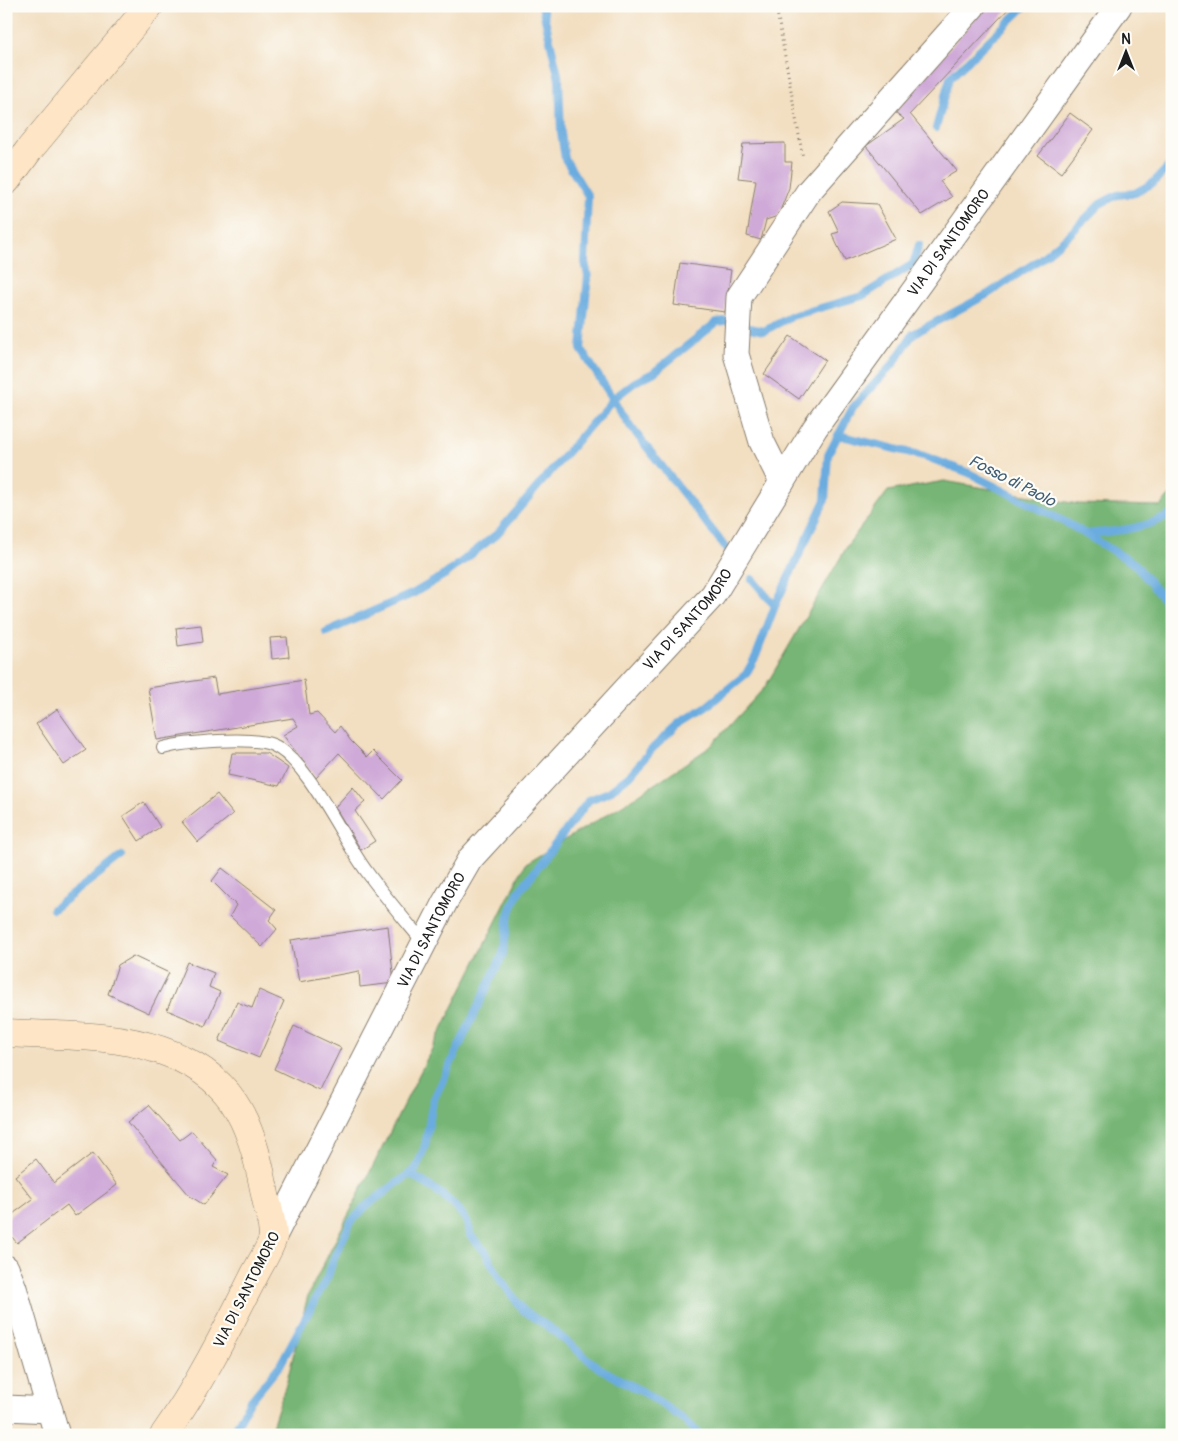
<svg xmlns="http://www.w3.org/2000/svg" width="1178" height="1441" viewBox="0 0 1178 1441" font-family="Pangolin,sans-serif">
	<style>
		.forest { fill: #76b575; stroke: #496848 }
		.lines { fill: none; stroke-linecap: round; stroke-linejoin: round }
		.stream { stroke: #6bacdf; stroke-width: 8 }
		.building { fill: #cfa9d8 }
		.lane-casing { stroke: #877d6e; stroke-width: 14 }
		.street-casing { stroke: #877d6e; stroke-width: 27 }
		.secondary-casing { stroke: #877d6e; stroke-width: 29 }
		.path { stroke: #877d6e; stroke-width: 3; stroke-dasharray: 1 4; stroke-linecap: butt }
		.lane { stroke: #fff; stroke-width: 12 }
		.street { stroke: #fff; stroke-width: 25 }
		.secondary { stroke: #fde5c5; stroke-width: 28 }
		.labels { text-anchor: middle; dominant-baseline: central; stroke-width: 4.5; stroke-linejoin: round; paint-order: stroke }
		.street-label { font-size: 15px; fill: #1c1c1c; stroke: #fdfcf7 }
		.water-label { font-size: 16px; font-style: italic; fill: #405d74; stroke: #fdfcf7 }
	</style>
	<rect width="100%" height="100%" fill="#fdfcf7"/>
	<filter id="ink" filterUnits="userSpaceOnUse"><feTurbulence type="fractalNoise" baseFrequency=".02" numOctaves="2"/><feDisplacementMap in="SourceGraphic" scale="10" xChannelSelector="R" yChannelSelector="G"/><feConvolveMatrix kernelMatrix="1 2 1 2 8 2 1 2 1" color-interpolation-filters="sRGB"/></filter>
	<filter id="wash" filterUnits="userSpaceOnUse"><feTurbulence type="fractalNoise" baseFrequency=".0096" numOctaves="4" result="noise"/><feDisplacementMap in="SourceGraphic" scale="20" xChannelSelector="R" yChannelSelector="G"/><feGaussianBlur stdDeviation="1.12" result="paint"/><feColorMatrix in="noise" values="0 0 0 0 0 0 0 0 0 0 0 0 0 0 0 0 0 1.4 0 .05"/><feComposite in="paint" operator="in"/></filter>
	<g filter="url(#wash)">
		<rect width="100%" height="100%" fill="#f2dec0"/>
		<path class="forest" d="M944,481L1078,504L1160,506L1172,493V1435H269L287,1381L308,1295L525,864L629,801L710,747L765,687L849,543L888,491Z"/>
		<g class="lines">
			<path class="stream" d="M542,6L559,79L561,133L565,159L588,196L585,262L588,276L581,349L631,427L730,553
				M936,128L950,78L1025,6
				M838,435L924,456L969,473L1067,523L1135,564L1172,610
				M1086,534C1117,531 1145,529 1172,514
				M752,579L775,606
				M326,632L414,593L446,574L497,534L613,399L635,382L653,373L717,322L733,320L750,328L764,331L792,316L862,296L913,264L919,245
				M53,909L122,856
				M410,1174C429,1185 471,1210 470,1235L485,1251L500,1279L523,1310L550,1328L599,1368L645,1393L679,1416L701,1435
				M232,1435L249,1403L280,1365L328,1276L334,1258L351,1222L366,1206L416,1169L425,1146L433,1101L503,954L509,915L518,893L589,800L609,792L629,776L653,748L679,724L706,707L746,674L756,656L775,606L825,500L828,455L853,407L893,364L913,334L988,294L1039,260L1068,236L1100,204L1117,195L1135,193L1153,183L1172,163"/>
		</g>
		<g id="blocks">
			<path class="building" d="M986,6H1011L910,114L957,171L940,181L952,197L922,215L866,146L904,119L895,112Z
				M1070,113L1093,130L1061,173L1038,156Z
				M785,143V162H792L789,188L778,216L766,220L761,240L747,236L756,180L738,178L743,144Z
				M842,202L877,204L896,239L845,261L832,234L839,232L829,211Z
				M680,263L731,270L725,312L674,305Z
				M790,336L825,360L799,399L764,374Z
				M201,625L203,642L178,646L176,628Z
				M287,637L289,657L272,659L270,638Z
				M214,678L217,694L304,680L309,715L317,713L335,732L340,726L351,741L367,757L373,751L402,780L384,799L339,753L316,778L283,735L298,726L293,718L157,740L148,688Z
				M57,709L86,750L64,765L36,724Z
				M232,753H266L288,768L279,786L228,775Z
				M353,787L365,802L355,811L375,841L361,850L335,807Z
				M217,794L233,814L198,842L182,822Z
				M144,802L160,827L139,841L123,816Z
				M222,868L276,910L269,920L277,929L262,947L230,916L236,905L212,881Z
				M388,926L394,983L360,987L359,971L299,982L291,940Z
				M133,956L169,973L149,1013L108,994L118,965Z
				M187,962L214,973L209,987L220,992L205,1026L167,1010Z
				M259,990L284,1001L259,1058L219,1041L237,1002L252,1008Z
				M294,1026L341,1048L320,1091L274,1069Z
				M149,1105L180,1140L192,1131L217,1160L213,1167L228,1175L204,1205L190,1196L128,1122Z
				M93,1153L117,1185L75,1216L67,1205L17,1243L6,1230V1219L33,1199L15,1176L36,1159L54,1183Z"/>
		</g>
	</g>
	<g filter="url(#ink)">
		<use href="#blocks" fill-opacity="0" stroke="#877d6e" stroke-width="1"/>
		<g class="lines">
			<g class="lane-casing">
				<path id="lane" d="M163,748C185,742 252,736 273,745C308,760 343,841 367,872C385,897 405,920 424,943"/>
			</g>
			<g class="street-casing">
				<g id="street">
					<path d="M782,482L762,442L736,354L739,297L809,191L973,6"/>
					<path id="s1" d="M273,1238L445,902L470,859L713,595L815,428L1119,6"/>
					<path d="M6,1268L14,1288L57,1435"/>
					<path d="M6,1408L50,1410"/>
				</g>
			</g>
			<g class="secondary-casing">
				<path id="secondary" d="M6,181L29,150L149,6
					M6,1033C56,1036 112,1033 160,1050C231,1074 250,1118 264,1189C266,1203 273,1222 273,1237C272,1245 259,1266 255,1274C227,1329 200,1384 164,1435"/>
			</g>
			<path class="path" d="M776,6L803,158"/>
			<use href="#lane" class="lane"/>
			<use href="#street" class="street"/>
			<use href="#secondary" class="secondary"/>
		</g>
	</g>
	<g class="labels">
		<g class="street-label">
			<text stroke="none"><textPath href="#s1" startOffset="1210">VIA DI SANTOMORO</textPath></text>
			<text stroke="none"><textPath href="#s1" startOffset="751">VIA DI SANTOMORO</textPath></text>
			<text stroke="none"><textPath href="#s1" startOffset="346">VIA DI SANTOMORO</textPath></text>
			<text transform="translate(247 1290) rotate(-63)">VIA DI SANTOMORO</text>
		</g>
		<g class="water-label">
			<text transform="translate(1012 481) rotate(27)">Fosso di Paolo</text>
		</g>
	</g>
	<rect width="1178" height="1441" fill="none" stroke="#fdfcf7" stroke-width="25"/>
	<g transform="translate(1126 52)" stroke="#fdfcf7" stroke-width="4" paint-order="stroke">
	<path d="M0-4L9 19L0 12L-9 19Z" fill="#1c1c1c"/>
	<text y="-8" font-size="14" font-weight="bold" text-anchor="middle" fill="#1c1c1c">N</text>
	</g>
</svg>
